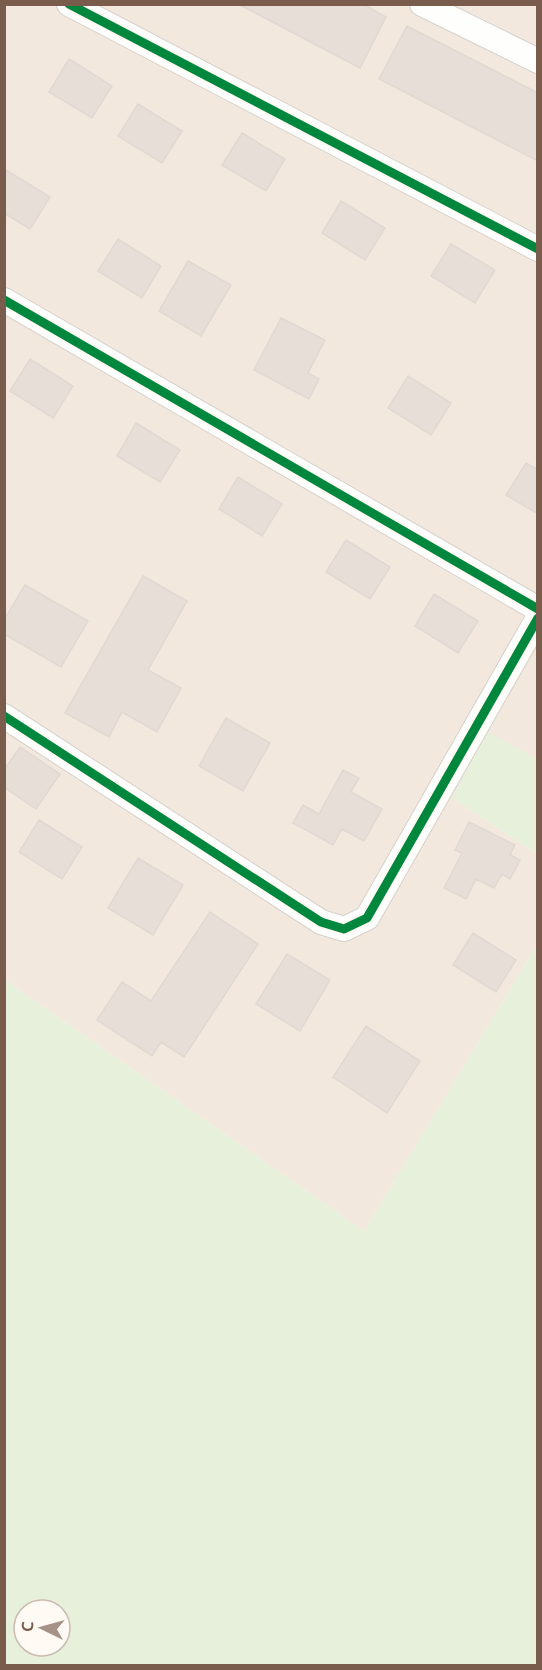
<svg xmlns="http://www.w3.org/2000/svg" width="542" height="1670" viewBox="0 0 542 1670" font-family="Ubuntu,sans-serif">
	<style>
		.residential { fill: #f2e8de }
		.green { fill: #e7f0db; fill-rule: evenodd }
		.building { fill: #e6ded7; stroke: #e2d8d2; stroke-width: 1.5 }
		.lines { fill: none; stroke-linecap: round; stroke-linejoin: round }
		.minor-casing { stroke: #d7d1cb; stroke-width: 26 }
		.minor { stroke: #fefefd; stroke-width: 24 }
		.cycleway-casing { stroke: #fffaf3; stroke-width: 13 }
		.cycleway { stroke: #00873e; stroke-width: 9 }
	</style>
	<rect width="100%" height="100%" fill="#f9f5f0"/>
	<path class="residential" d="M5,5H537V759L488,733L452,798L537,854V945L364,1231L5,980Z"/>
	<path class="green" d="M488,732L537,759V854L452,798Z
		M537,945V1665H5V980L364,1231ZM24,1610H60V1646H24Z"/>
	<path class="building" d="M238,4H363L386,17L360,68Z
		M407,26L538,93V161L379,79Z
		M69,59L112,86L92,118L49,92Z
		M138,104L182,131L162,163L118,136Z
		M242,133L285,159L266,191L222,165Z
		M6,170L50,197L30,229L4,213Z
		M341,201L385,228L365,260L322,233Z
		M118,239L161,266L142,298L98,271Z
		M451,244L495,270L475,303L431,276Z
		M188,261L231,285L201,336L159,311Z
		M281,318L325,340L308,373L319,379L309,399L254,370Z
		M30,359L73,386L53,418L10,391Z
		M408,376L451,403L431,435L388,408Z
		M136,423L180,450L160,482L117,456Z
		M526,463L538,470V514L506,495Z
		M238,477L282,504L262,536L219,509Z
		M346,540L390,567L370,599L326,572Z
		M143,576L187,601L148,670L181,688L157,732L122,712L109,737L65,713Z
		M25,585L88,621L61,667L4,634V620Z
		M434,594L478,621L458,653L415,626Z
		M226,718L270,743L243,791L199,766Z
		M20,747L60,774L36,809L4,787V770Z
		M343,770L359,778L351,792L382,809L364,841L342,829L333,845L293,823L303,805L319,814Z
		M39,820L82,847L62,879L19,852Z
		M469,822L515,845L510,855L520,860L510,879L502,874L494,888L476,879L466,899L444,888L462,853L455,850Z
		M138,858L183,885L153,935L108,908Z
		M210,912L258,944L184,1057L161,1042L152,1056L97,1020L122,982L151,1001Z
		M473,933L516,960L496,992L453,965Z
		M287,954L330,980L300,1031L256,1004Z
		M366,1026L420,1061L387,1113L333,1077Z"/>
	<g class="lines">
		<g class="minor-casing">
			<path id="minor" d="M69,4L538,249
				M422,4L538,61
				M4,300L538,609
				M4,716L321,922L344,929L367,918L538,618"/>
		</g>
		<use href="#minor" class="minor"/>
		<g class="cycleway-casing">
			<path id="cycleway" d="M69,4L538,249
				M4,300L538,609
				M4,716L321,922L344,929L367,918L538,618"/>
		</g>
		<use href="#cycleway" class="cycleway"/>
	</g>
	<rect width="542" height="1670" fill="none" stroke="#7a5c4d" stroke-width="12"/>
	<g transform="translate(42 1628) rotate(275)"><circle r="28" fill="#fffaf3" stroke="#cabbb1" stroke-width="1.5"/>
	<path d="M0-4.5L10 22L0 15L-10 22Z" fill="#a69286"/>
	<text y="-9" font-size="16" font-weight="bold" text-anchor="middle" fill="#7a5c4d">С</text>
	</g>
</svg>
